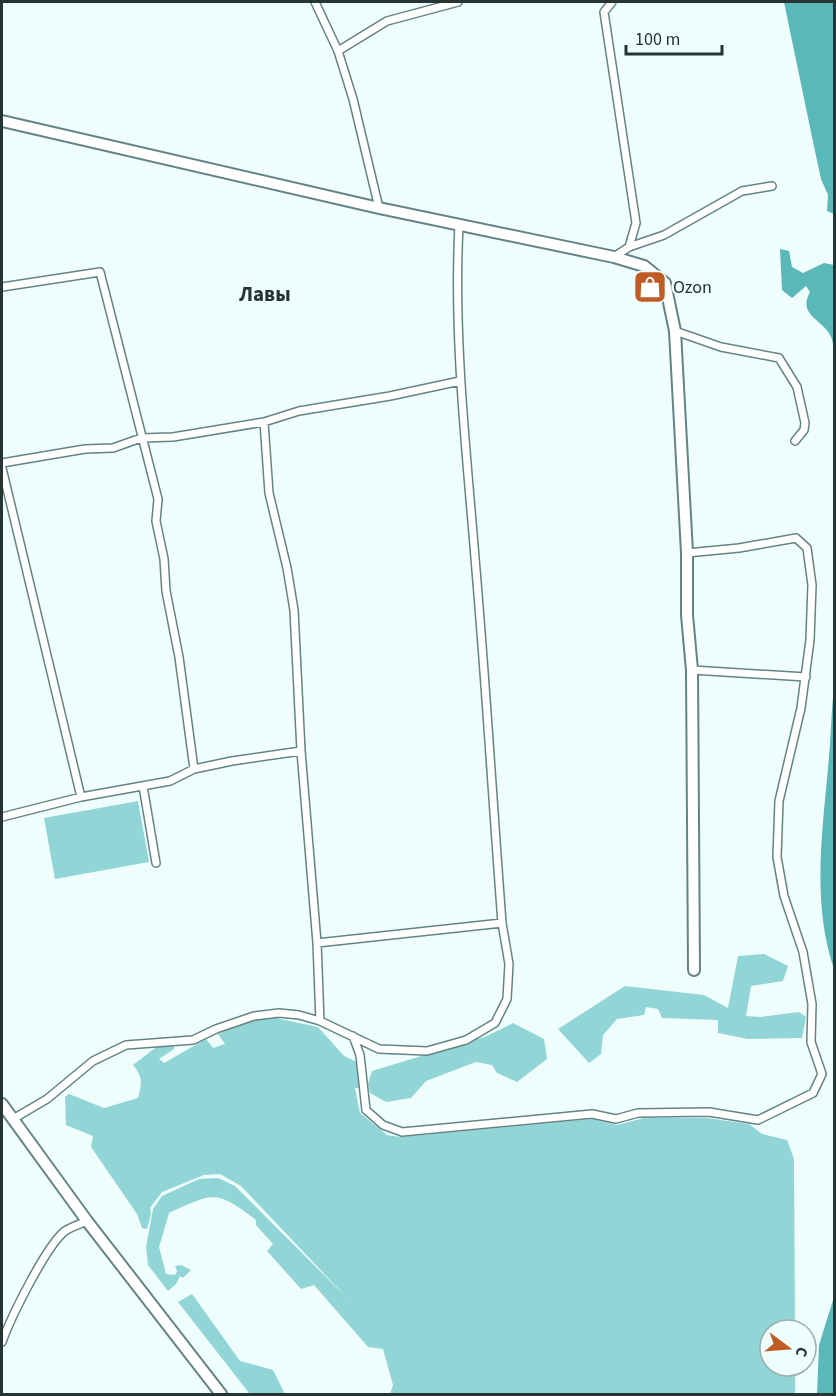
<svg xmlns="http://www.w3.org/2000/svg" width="836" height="1396" viewBox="0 0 836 1396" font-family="'Source Sans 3',sans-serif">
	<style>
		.green { fill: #91d5d6 }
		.water { fill: #5ab8b8 }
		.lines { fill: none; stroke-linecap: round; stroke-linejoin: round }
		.street-casing { stroke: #648484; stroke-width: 10 }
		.secondary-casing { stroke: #648484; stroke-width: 14 }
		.street { stroke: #fff; stroke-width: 7 }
		.secondary { stroke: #fff; stroke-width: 10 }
		.labels { text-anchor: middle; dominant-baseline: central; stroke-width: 5; stroke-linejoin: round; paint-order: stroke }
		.poi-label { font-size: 18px; fill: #263434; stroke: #effefd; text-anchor: start }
		.quarter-label { font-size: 21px; font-weight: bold; fill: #263434; stroke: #effefd }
	</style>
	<rect width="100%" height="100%" fill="#effefd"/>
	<path class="green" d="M138,801L149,862L55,879L44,818Z
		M764,954L788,966L783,981L751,986L746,1016L761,1017L799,1012L806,1017L802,1038L748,1039L718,1033V1020L662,1018L658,1009L646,1007L644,1015L617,1019L603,1035L601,1054L589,1063L558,1029L625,986L704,995L728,1008L738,956Z
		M271,1017L318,1027L344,1056L357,1062L361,1088H355L360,1113L387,1135L400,1137L593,1119L617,1125L644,1118H707L749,1124L762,1134L787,1140L794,1159L795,1330H770V1366H795V1394H390L393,1385L383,1349L368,1347L314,1285L301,1289L267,1251L273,1244L256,1225V1220C215,1189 214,1193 169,1213L159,1247L166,1274L175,1275L177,1271L175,1266L181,1265L191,1270L183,1278L180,1276L176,1284L168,1291L148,1265L146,1247L153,1209L162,1196L199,1179L218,1178L235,1186L348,1299L241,1186L220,1174L204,1175L162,1192L150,1208L151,1214L147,1229L142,1228L137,1214L91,1147L93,1136L66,1125L65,1097L69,1094L104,1108L138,1098C142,1083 143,1077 133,1065L159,1045L174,1044V1049L159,1059L164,1063L206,1039L213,1048L225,1044L218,1034L245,1023Z
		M513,1023L544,1039L547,1059L517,1082L497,1073L492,1065L476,1062L426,1081L411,1098L386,1102L370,1093L368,1084L372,1071L487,1036Z
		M192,1294L240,1361L273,1370L285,1394H253L249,1393L178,1302Z"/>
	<path class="water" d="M784,2H834V214L827,211L828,195L821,179L812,137Z
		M780,249L789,251L792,267L803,273L824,263L834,265V357C833,351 834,343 831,337C823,319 797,316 810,292L806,286L792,298L782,290Z
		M834,686V969C812,904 822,835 828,768C831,741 831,713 834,686Z
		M834,1297V1394H817L819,1345Z"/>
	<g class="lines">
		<g class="street-casing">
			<path id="street" d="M315,2L338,51L353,99L379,208
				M612,2L604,12L636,223L629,247
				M338,51L387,21L458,2
				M614,257L629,247L664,235L742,191L772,186
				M2,287L100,272L158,499L156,521L164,559L166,591L179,657L194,769
				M675,331L721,347L779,358L797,387L805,423L804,430L795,441
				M264,422L269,493L287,568L294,610L301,751L317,943L320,1021
				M2,463L85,449L113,448L141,438L173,437L264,422L299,411L390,396L460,381
				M2,468L81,797
				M692,670L806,677
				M143,786L156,863
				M2,817L81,797L170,781L194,769L232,761L301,751
				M317,943L502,923
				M353,1036L360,1055L366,1110L383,1125L402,1132L592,1114L616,1119L638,1113L709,1112L758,1120L813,1093L822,1074L811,1042L812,1004L803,952L784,896L777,857L779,801L801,708L810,640L812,585L807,548L796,538L739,548L687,553
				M13,1119L47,1099L93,1061L126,1045L193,1040L216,1029L254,1016L279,1013L299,1015L320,1021L379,1049L427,1051L466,1040L495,1023L507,999L509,964L502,923C493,805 486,687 476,570C467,455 453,340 459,225
				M2,1342C11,1317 46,1246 65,1231C71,1227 80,1224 87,1221"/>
		</g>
		<g class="secondary-casing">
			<path id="secondary" d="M2,121L379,208L614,257L644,266L665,283L675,331L687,553V615L692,670L694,970
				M2,1104L87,1221L221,1394"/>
		</g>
		<use href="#street" class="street"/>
		<use href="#secondary" class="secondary"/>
	</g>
	<defs>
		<g id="shop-square" transform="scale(1.725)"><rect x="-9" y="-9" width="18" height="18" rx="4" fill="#bf5b24" stroke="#effefd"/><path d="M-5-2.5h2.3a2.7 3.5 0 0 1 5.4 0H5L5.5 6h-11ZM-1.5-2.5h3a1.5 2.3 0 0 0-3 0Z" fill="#fff"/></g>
	</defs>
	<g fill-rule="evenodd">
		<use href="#shop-square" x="650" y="287"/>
	</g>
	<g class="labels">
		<g class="poi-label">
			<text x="673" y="287">Ozon</text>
		</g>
		<g class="quarter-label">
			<text x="265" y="294">Лавы</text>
		</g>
	</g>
	<rect width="836" height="1396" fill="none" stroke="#263434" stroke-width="6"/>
	<g transform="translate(788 1348) rotate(106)"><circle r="28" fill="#effefd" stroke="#9fadad" stroke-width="1.5"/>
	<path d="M0-4.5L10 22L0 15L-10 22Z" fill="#bf5b24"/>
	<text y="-9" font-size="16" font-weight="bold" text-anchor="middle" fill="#263434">С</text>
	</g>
	<path d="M626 45v9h96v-9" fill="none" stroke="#263434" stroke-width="3"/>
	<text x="635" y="45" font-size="18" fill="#263434" stroke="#effefd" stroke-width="4.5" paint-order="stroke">100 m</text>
</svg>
